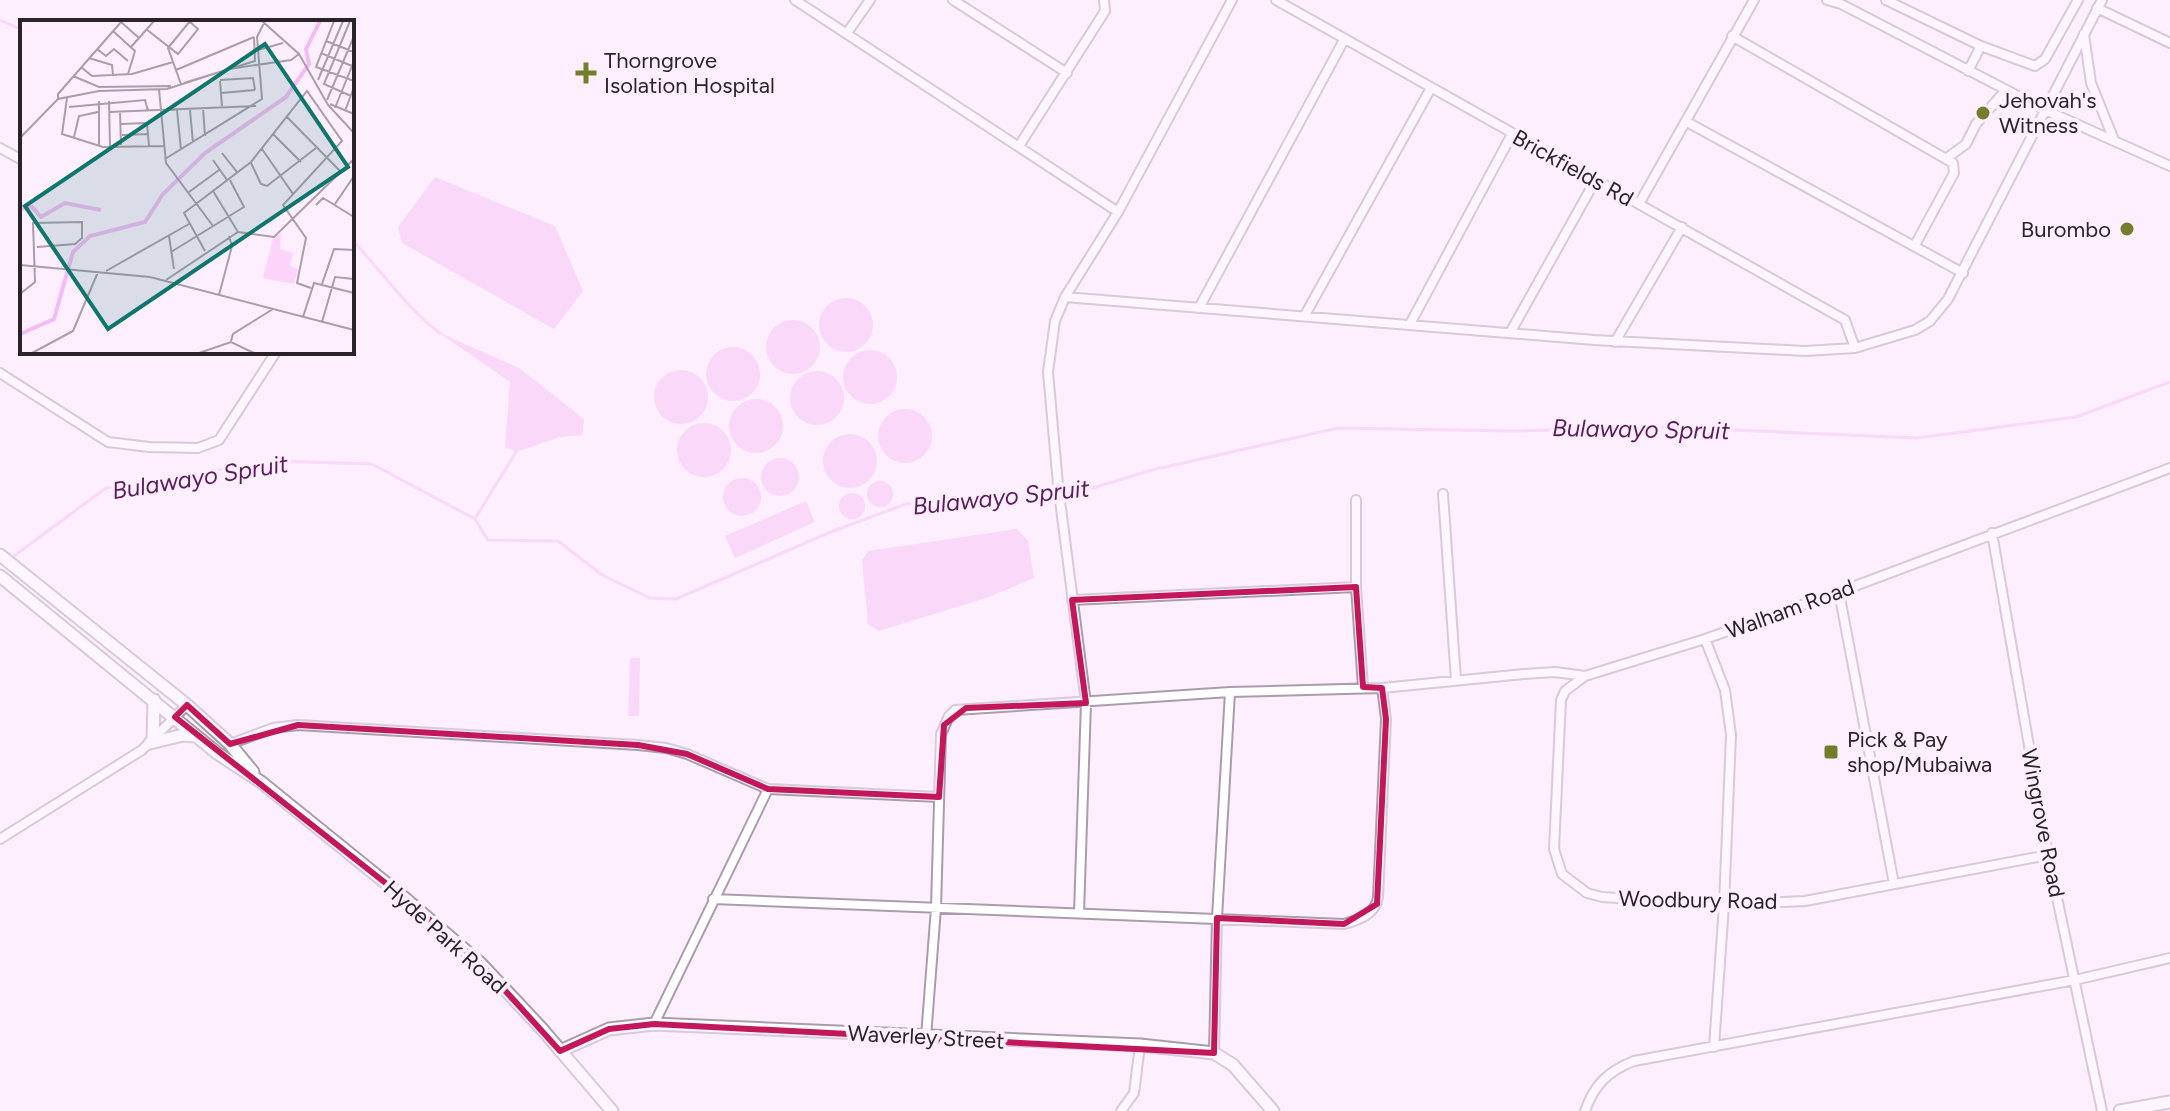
<svg xmlns="http://www.w3.org/2000/svg" width="2170" height="1111" viewBox="0 0 2170 1111" font-family="Figtree,sans-serif">
	<style>
		.water { fill: #f4bcf4 }
		.lines { fill: none; stroke-linecap: round; stroke-linejoin: round }
		.stream { stroke: #f4bcf4; stroke-width: 3 }
		.street-casing { stroke: #aa9daa; stroke-width: 12 }
		.secondary-casing { stroke: #aa9daa; stroke-width: 15 }
		.street { stroke: #fff; stroke-width: 8 }
		.secondary { stroke: #fff; stroke-width: 11 }
		.marked { fill: none; stroke: #c2185b; stroke-width: 6; stroke-linejoin: round }
		.poi-dot { fill: #737e2a; stroke: #feeffe; stroke-width: 3 }
		.labels { text-anchor: middle; dominant-baseline: central; stroke-width: 8; stroke-linejoin: round; paint-order: stroke }
		.poi-label { font-size: 22px; fill: #2a2429; stroke: #feeffe; text-anchor: start }
		.street-label { font-size: 22px; fill: #2a2429; stroke: #feeffe }
		.water-label { font-size: 24px; font-style: italic; fill: #5c1c5e; stroke: #feeffe }
		.inset-river { fill: none; stroke: #f4bcf4; stroke-width: 4 }
		.inset-road { fill: none; stroke: #a99ea9; stroke-width: 2 }
		.view { fill: #0f766e; fill-opacity: 0.15; stroke: #0f766e; stroke-width: 4 }
		.inset-edge { fill: none; stroke: #2a2429; stroke-width: 4 }
	</style>
	<rect width="100%" height="100%" fill="#feeffe"/>
	<path class="water" d="M435,177L555,226L583,291L554,329L402,243L398,227Z
		M819 325a27 27 0 1 1 54 0a27 27 0 1 1-54 0Z
		M766 347a27 27 0 1 1 54 0a27 27 0 1 1-54 0Z
		M438,332L519,368L584,419L582,435L560,437L516,452L505,447L510,382Z
		M706 374a27 27 0 1 1 54 0a27 27 0 1 1-54 0Z
		M843 377a27 27 0 1 1 54 0a27 27 0 1 1-54 0Z
		M654 397a27 27 0 1 1 54 0a27 27 0 1 1-54 0Z
		M790 398a27 27 0 1 1 54 0a27 27 0 1 1-54 0Z
		M729 426a27 27 0 1 1 54 0a27 27 0 1 1-54 0Z
		M878 436a27 27 0 1 1 54 0a27 27 0 1 1-54 0Z
		M677 450a27 27 0 1 1 54 0a27 27 0 1 1-54 0Z
		M823 461a27 27 0 1 1 54 0a27 27 0 1 1-54 0Z
		M761 477a19 19 0 1 1 38 0a19 19 0 1 1-38 0Z
		M723 497a19 19 0 1 1 38 0a19 19 0 1 1-38 0Z
		M867 494a13 13 0 1 1 26 0a13 13 0 1 1-26 0Z
		M839 506a13 13 0 1 1 26 0a13 13 0 1 1-26 0Z
		M806,501L815,522L735,558L725,536Z
		M1017,529L1028,541L1034,578L989,597L879,631L868,624L862,560L868,551Z
		M630,658H640L639,716H628Z"/>
	<g class="lines">
		<path class="stream" d="M0,20L22,30
			M352,240C381,270 407,309 440,333
			M476,517L518,449
			M10,559L106,488L273,461L372,464L475,519L488,540L558,541L602,575L650,598L676,599L833,531L906,504L1022,498L1083,491L1152,470L1338,428L1512,431L1667,427L1917,438L2076,417L2170,382"/>
		<g class="street-casing">
			<path id="street" d="M795,0L1118,212
				M953,0L1067,73
				M1276,0L1845,320L1855,348
				M1827,0L1841,4L2045,110L2170,166
				M1886,0L1981,46L2035,66L2045,59L2078,0
				M2097,8L2170,43
				M847,33L870,0
				M2084,34L2091,83L2114,140
				M1732,36L1953,163L1954,173L1915,245
				M1968,71L1981,46
				M1687,122L1963,273
				M1019,146L1105,11L1104,0
				M0,148L22,160
				M1947,158L1966,144L1976,124L2006,90
				M1639,204L1754,0
				M1065,297L1594,340L1805,351L1855,348L1915,330L1930,321L1948,299L2102,0
				M1199,308L1344,40
				M1305,315L1431,88
				M1410,324L1512,134
				M1510,333L1595,181
				M1615,342L1682,227
				M0,373L108,442L149,447L198,448L219,440L276,352
				M1443,494L1456,680
				M1356,500V587L1363,687
				M1992,533L2048,855L2102,1111
				M1839,592L1894,884
				M1072,600L1356,587
				M1705,639L1725,690L1731,735L1724,905L1714,1047
				M230,744L273,728L298,725L638,745L666,748L687,754L768,789L939,797
				M0,839L142,750L187,705
				M2048,855L1805,901L1724,905L1602,897L1587,893L1562,874L1554,849L1561,700L1565,691L1585,676L1705,639L1839,592L2170,468
				M713,899L1344,924C1359,920 1376,914 1378,897L1386,719L1382,688
				M1079,913L1086,703L1058,485L1048,372L1055,321L1065,297L1118,212L1232,0
				M654,1024L768,789
				M926,1037L936,908L941,734L949,716L955,710L1230,692L1382,688L1524,674L1555,672L1585,676
				M1214,1053L1217,918L1230,692
				M1121,1111L1134,1093L1140,1045
				M1585,1111C1594,1085 1608,1071 1634,1061L2075,980L2170,958"/>
		</g>
		<g class="secondary-casing">
			<path id="secondary" d="M0,555L187,705L230,744L253,772
				M0,576L217,753L261,782L402,896L481,964L542,1029L612,1111
				M153,740L154,700
				M150,743L183,735L196,736
				M560,1051L609,1029L654,1024L1140,1045L1214,1053L1233,1065L1273,1111
				M2120,1111L2170,1102"/>
		</g>
		<use href="#street" class="street"/>
		<use href="#secondary" class="secondary"/>
	</g>
	<path d="M0 0H2170V1111H0ZM1356,587L1363,687L1382,688L1386,719L1377,904L1344,924L1217,918L1214,1053L654,1024L609,1029L560,1051L481,964L402,896L175,717L187,705L230,744L298,725L638,745L687,754L768,789L939,797L944,725L966,708L1086,703L1072,600Z" fill="#feeffe" fill-opacity=".55" fill-rule="evenodd"/>
	<path class="marked" d="M1356,587L1363,687L1382,688L1386,719L1377,904L1344,924L1217,918L1214,1053L654,1024L609,1029L560,1051L481,964L402,896L175,717L187,705L230,744L298,725L638,745L687,754L768,789L939,797L944,725L966,708L1086,703L1072,600Z"/>
	<g class="poi-dot">
		<path d="M582 61h8v8h8v8h-8v8h-8v-8h-8v-8h8z"/>
		<circle cx="1983" cy="113" r="8"/>
		<circle cx="2127" cy="229" r="8"/>
		<rect x="1823" y="744" width="16" height="16" rx="4"/>
	</g>
	<g class="labels">
		<g class="poi-label">
			<text x="604" y="60">Thorngrove<tspan x="604" dy="25">Isolation Hospital</tspan></text>
			<text x="1999" y="100">Jehovah's<tspan x="1999" dy="25">Witness</tspan></text>
			<text x="2111" y="229" text-anchor="end">Burombo</text>
			<text x="1847" y="739">Pick &amp; Pay<tspan x="1847" dy="25">shop/Mubaiwa</tspan></text>
		</g>
		<g class="street-label">
			<text transform="translate(1573 168) rotate(29)">Brickfields Rd</text>
			<text transform="translate(1790 609) rotate(-20)">Walham Road</text>
			<text transform="translate(2043 823) rotate(79)">Wingrove Road</text>
			<text transform="translate(1698 900) rotate(1)">Woodbury Road</text>
			<text transform="translate(445 937) rotate(42)">Hyde Park Road</text>
			<text transform="translate(926 1037) rotate(3)">Waverley Street</text>
		</g>
		<g class="water-label">
			<text transform="translate(1641 429) rotate(1)">Bulawayo Spruit</text>
			<text transform="translate(200 477) rotate(-9)">Bulawayo Spruit</text>
			<text transform="translate(1001 497) rotate(-6)">Bulawayo Spruit</text>
		</g>
	</g>
	<g transform="translate(20 20)">
		<rect width="334" height="334" fill="#feeffe"/>
		<path d="M261,213L260,229L273,233L270,246L278,249L274,264L243,258L253,219Z" fill="#fcd4fc"/>
		<path class="inset-river" d="M0,180L1,189L12,187L21,197L45,183L81,190M0,314L34,299L53,232L70,216L125,202L143,174L185,133L266,77L289,44L286,29L300,1"/>
		<path class="inset-road" d="M242,1L279,34L308,85L334,113M314,1L296,47L334,61M330,1L304,64L331,76M101,2L119,18M126,9L158,34L178,9L169,1M93,11L115,31L108,54M306,21L334,32M111,27L134,1M77,29L86,36L94,29L108,41M238,30L263,23M301,33L332,46M69,38L92,45L93,55M61,47L72,56L112,54L153,42M156,50L234,17M53,56L79,67L151,66M200,60L233,58L235,70M298,60L323,1M200,61L202,86M164,63L235,41L234,17M161,64L148,28L170,1M139,69L146,143L193,206M201,73L235,70M47,78L42,114L83,127L145,126M38,79V74L102,1M307,80L334,16M79,81V126M89,81L90,127M310,84L334,94M49,87L125,80L128,91M183,88L185,116M315,88L334,41M157,90L161,130M170,90L173,123M325,91L334,67M89,92L236,86M100,92L101,125M266,96L321,152M101,104L127,103L129,126M253,114L281,142M102,115L129,114M54,117L59,96L78,92M0,118L38,79L79,71L147,69L209,49L271,40L279,34M242,129L273,174M202,133L217,152M145,139L242,79L237,17L245,1M193,140L207,160M231,143L241,164L247,166L296,128M193,171L218,212M169,172L199,150M315,184L334,156M296,185L303,178L334,197M149,216L154,249M185,231L164,193L231,142L287,71L322,121L263,185L286,218L277,263L291,268M151,232L224,187L210,160M0,245L130,257L334,310M86,251L169,204M146,260L218,212L254,217L334,139M302,264L314,229L334,230M0,274L15,262L13,203L62,202V218L55,224L17,227M199,275L212,226L209,216M283,297L294,263L334,273M302,302L315,257L334,259M211,321L213,314L253,289M12,333L53,311L78,252M179,333L211,322L234,333"/>
		<path class="view" d="M245,24L328,147L88,309L5,186Z"/>
		<rect width="334" height="334" class="inset-edge"/>
	</g>
</svg>
